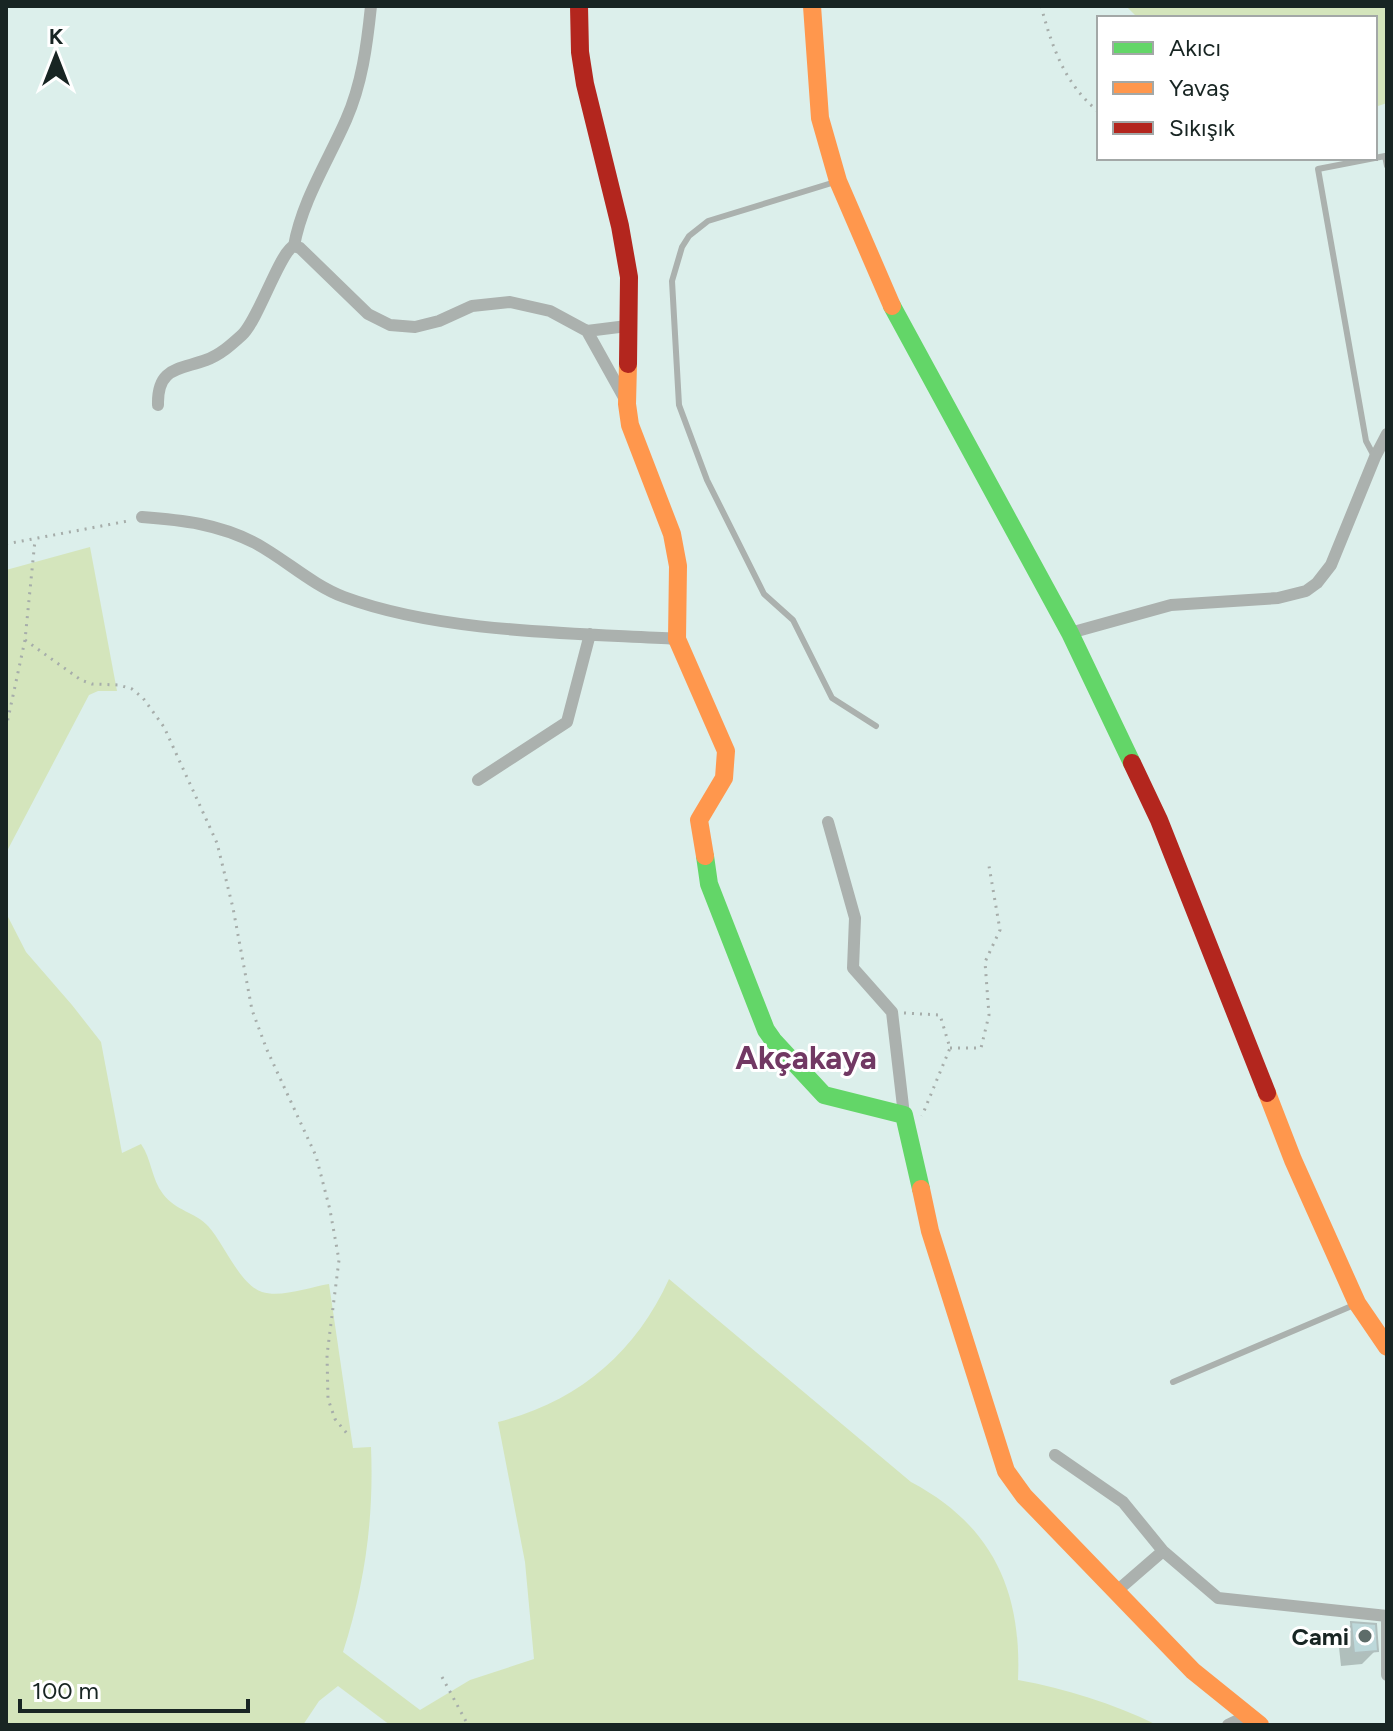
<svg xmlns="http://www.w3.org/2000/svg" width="1393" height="1731" viewBox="0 0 1393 1731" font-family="Figtree,sans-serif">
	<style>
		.green { fill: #d4e5bc }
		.shadow { fill: #0003 }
		.building { fill: #bdd8da; stroke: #b0bfbe; stroke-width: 2 }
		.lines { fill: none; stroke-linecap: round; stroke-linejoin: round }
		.path { stroke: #a6adaa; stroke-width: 3; stroke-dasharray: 2 6; stroke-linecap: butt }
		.lane { stroke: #abb1ae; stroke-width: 6 }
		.street { stroke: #abb1ae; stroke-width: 12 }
		.fast { stroke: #63d668; stroke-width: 18 }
		.slow { stroke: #ff974d; stroke-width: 18 }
		.jam { stroke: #b3261e; stroke-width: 18 }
		.poi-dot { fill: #5d6c69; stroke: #fff; stroke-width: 3 }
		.labels { text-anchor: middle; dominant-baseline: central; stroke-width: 6; stroke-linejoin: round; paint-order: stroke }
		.poi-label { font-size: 24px; font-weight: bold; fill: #182523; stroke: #fff; text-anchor: end }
		.district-label { font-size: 32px; font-weight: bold; fill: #713863; stroke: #fff }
	</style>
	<rect width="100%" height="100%" fill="#dcefeb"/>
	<path class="green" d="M1126,6H1387V103L1375,107V18H1138Z
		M90,547L117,691H98L89,695L6,853V570Z
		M6,913L26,952L72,1005L101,1042L122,1153L141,1144C152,1160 151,1178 163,1194C176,1211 195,1212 208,1226C224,1243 239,1284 262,1292C281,1298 310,1287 329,1284L353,1448L371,1447C374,1518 365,1584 343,1652L420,1710L470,1680L534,1659L525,1562L498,1422C577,1402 635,1354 669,1279L911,1482C992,1525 1022,1590 1018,1680C1067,1689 1112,1703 1157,1725H390L338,1686L319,1701L303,1725H6Z"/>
	<path class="shadow" d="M1352,1624L1376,1650L1362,1664L1341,1666L1338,1638Z"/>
	<path class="building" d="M1351,1622L1376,1624L1378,1651L1354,1653Z"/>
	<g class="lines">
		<path class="path" d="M1041,6C1052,47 1065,85 1099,112
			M6,544L128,521
			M25,640L81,680L92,684L119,685L132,689L143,698L164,727L217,843L233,908L252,1010L267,1050L316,1156L330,1210L339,1260L327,1355L328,1399L335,1419L349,1436
			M6,728L25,640L35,540
			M904,1013L940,1015L950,1048L922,1116
			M950,1048H981L989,1015L985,962L1000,930L989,866
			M442,1677L468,1725"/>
		<path class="lane" d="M835,182L708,221L689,236L682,247L672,281L679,405L707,480L764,594L793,620L832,698L876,726
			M1374,456L1366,441L1318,169L1385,156L1387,166
			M1173,1382L1354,1305"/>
		<path class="street" d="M294,246C302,201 328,161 346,120C362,84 367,45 371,6
			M587,331L627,326
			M158,405C157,367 179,370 206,360C220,355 231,345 242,335C259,319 280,251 294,246L300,248L368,314L390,325L415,327L439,321L472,306L510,302L550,311L587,331L626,401
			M142,517C183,520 218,524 255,543C285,559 312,585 344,597C441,633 574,633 677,639
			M1070,633L1171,605L1278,598L1306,591L1317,583L1331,565L1375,457L1387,434
			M478,780L567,722L590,634
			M828,822L855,918L853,968L892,1012L904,1115
			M1055,1455L1123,1502L1163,1551
			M1118,1590L1163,1551L1218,1598L1387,1616
			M1387,1618V1675
			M1228,1725L1247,1716"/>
		<path class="fast" d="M892,306L1070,633L1132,763
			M705,856L709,884L766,1030L773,1040L824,1095L904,1115L921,1189"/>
		<path class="slow" d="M812,6L820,118L838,181L892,306
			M628,364L627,404L630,425L672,534L678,566L677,639L726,751L724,778L699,820L705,856
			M1267,1093L1293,1160L1357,1303L1387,1347
			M921,1189L930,1231L1006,1471L1024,1496L1193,1671L1260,1725"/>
		<path class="jam" d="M579,6L580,52L585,84L620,226L629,277L628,364
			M1132,763L1159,820L1267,1093"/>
	</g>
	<circle class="poi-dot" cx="1365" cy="1636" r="8"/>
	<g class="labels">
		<g class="poi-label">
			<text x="1349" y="1636">Cami</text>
		</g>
		<g class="district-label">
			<text x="806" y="1058">Akçakaya</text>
		</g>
	</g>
	<rect width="1393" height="1731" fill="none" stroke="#182523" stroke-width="16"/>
	<rect x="1097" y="16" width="280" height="144" fill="#ffffff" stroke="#a3a8a7" stroke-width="2"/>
	<rect x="1113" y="42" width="40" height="12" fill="#63d668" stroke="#a3a8a7" stroke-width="2"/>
	<text x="1169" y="56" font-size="24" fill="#182523">Akıcı</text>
	<rect x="1113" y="82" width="40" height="12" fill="#ff974d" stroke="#a3a8a7" stroke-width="2"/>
	<text x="1169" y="96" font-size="24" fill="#182523">Yavaş</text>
	<rect x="1113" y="122" width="40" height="12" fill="#b3261e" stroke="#a3a8a7" stroke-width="2"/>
	<text x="1169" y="136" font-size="24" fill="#182523">Sıkışık</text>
	<g transform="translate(56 56)" stroke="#ffffff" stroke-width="6" paint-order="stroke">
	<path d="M0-6L14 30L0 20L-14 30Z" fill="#182523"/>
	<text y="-12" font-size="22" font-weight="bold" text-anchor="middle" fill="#182523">K</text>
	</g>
	<path d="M20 1699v12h228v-12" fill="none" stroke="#182523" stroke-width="4"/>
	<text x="32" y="1699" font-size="24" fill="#182523" stroke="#ffffff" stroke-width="6" paint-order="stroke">100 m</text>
</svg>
